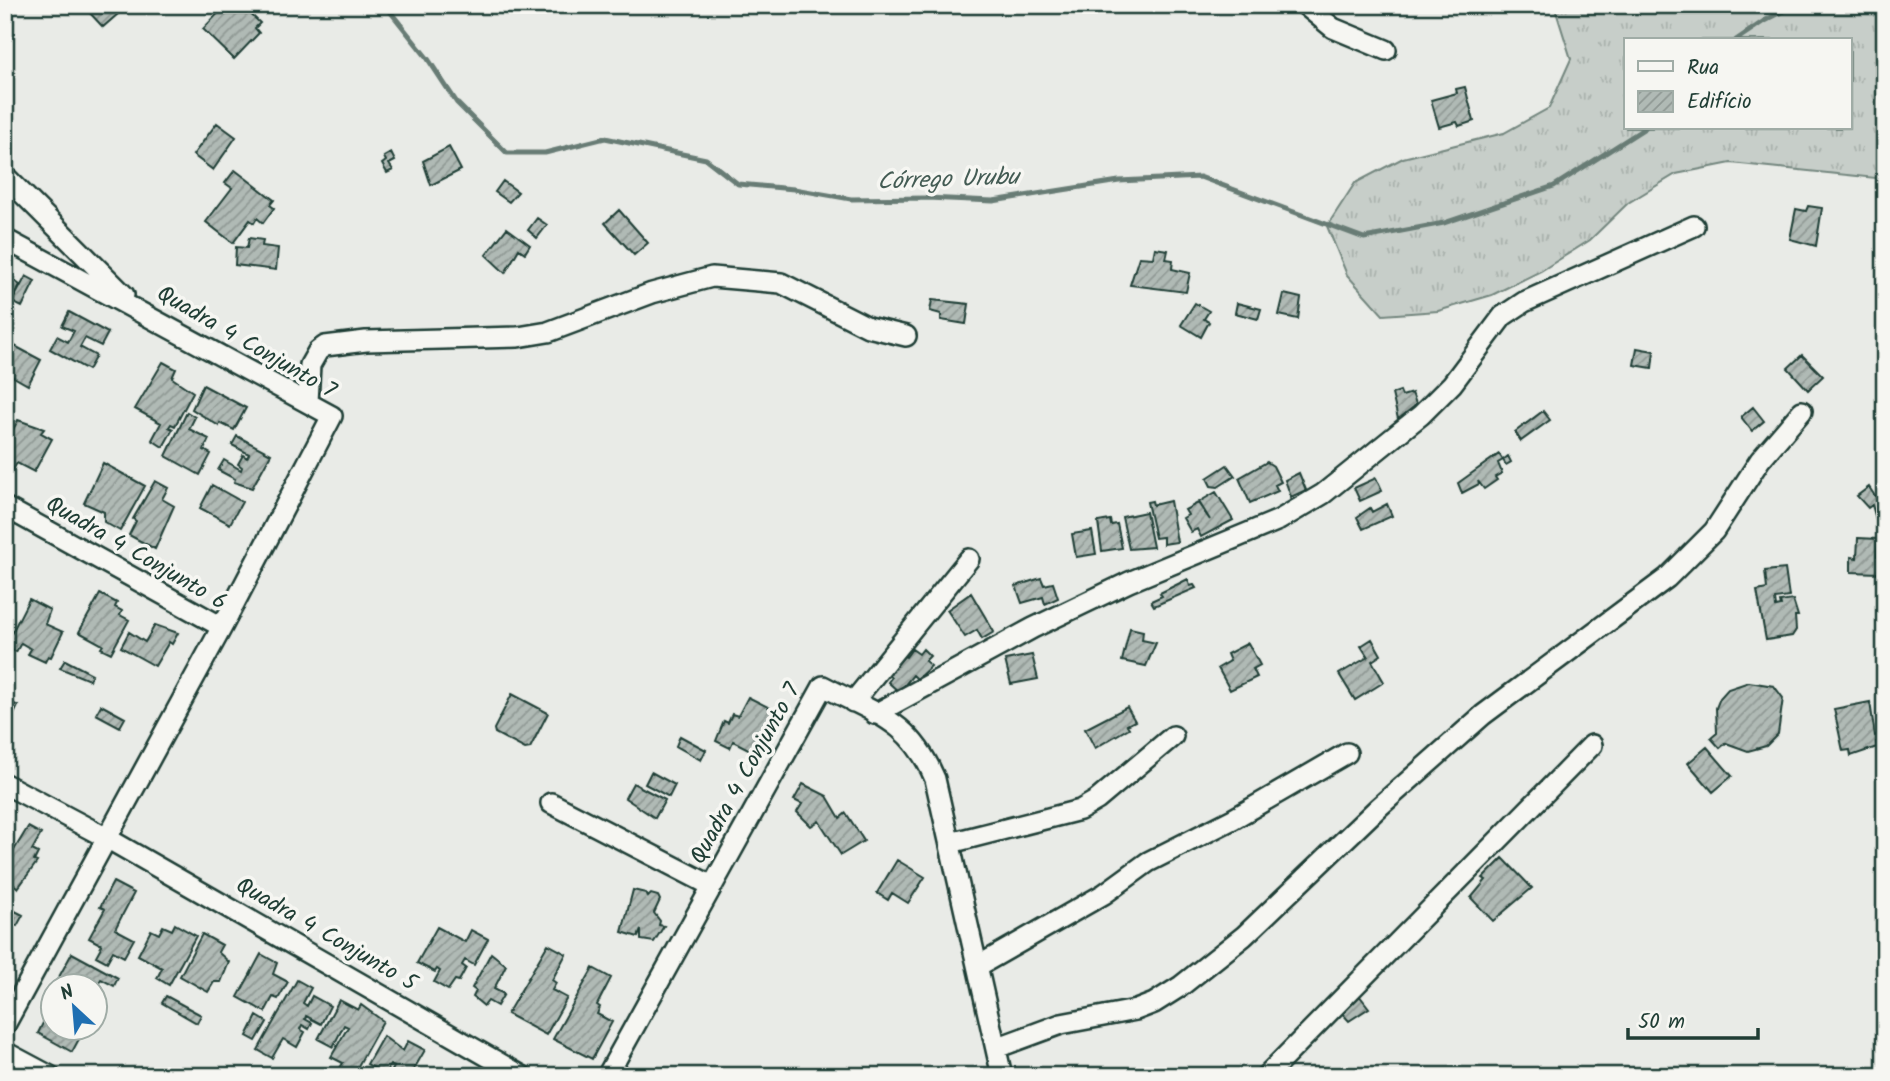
<svg xmlns="http://www.w3.org/2000/svg" width="1890" height="1081" viewBox="0 0 1890 1081" font-family="Kalam,sans-serif">
	<style>
		.grass { fill: url(#grass-tufts); stroke: #73867e; stroke-width: 2; fill-rule: evenodd }
		.lines { fill: none; stroke-linecap: round; stroke-linejoin: round }
		.stream { stroke: #687c75; stroke-width: 5 }
		.building { fill: url(#building-hatch); stroke: #1f3d34; stroke-width: 2 }
		.minor-casing { stroke: #1f3d34; stroke-width: 24 }
		.minor { stroke: #f6f6f2; stroke-width: 19 }
		.labels { text-anchor: middle; dominant-baseline: central; stroke-width: 7; stroke-linejoin: round; paint-order: stroke }
		.street-label { font-size: 23px; fill: #1f3d34; stroke: #f6f6f2 }
		.water-label { font-size: 24px; font-style: italic; fill: #445c54; stroke: #f6f6f2 }
	</style>
	<defs>
		<pattern id="grass-tufts" width="24" height="20" patternUnits="userSpaceOnUse" patternTransform="scale(1.75)"><rect width="24" height="20" fill="#c7cec9"/><path d="M3 7l-1-3M5 7V3M7 7l1-3M15 17l-1-3M17 17v-4M19 17l1-3" fill="none" stroke="#aab2ad"/></pattern>
		<pattern id="building-hatch" width="6" height="6" patternUnits="userSpaceOnUse" patternTransform="scale(1.75)"><rect width="6" height="6" fill="#b0bab5"/><path d="M-1 1l2-2M0 6l6-6M5 7l2-2" fill="none" stroke="#8f9894"/></pattern>
	</defs>
	<rect width="100%" height="100%" fill="#e9ebe7"/>
	<filter id="ink" filterUnits="userSpaceOnUse"><feTurbulence type="fractalNoise" baseFrequency=".0143" numOctaves="2"/><feDisplacementMap in="SourceGraphic" scale="14" xChannelSelector="R" yChannelSelector="G"/><feConvolveMatrix kernelMatrix="1 2 1 2 8 2 1 2 1" color-interpolation-filters="sRGB"/></filter>
	<g filter="url(#ink)">
		<path class="grass" d="M1554,5H1885V179L1731,163L1676,174L1628,203L1590,240L1541,271L1492,295L1438,311L1383,315L1347,275L1327,226L1355,183L1403,158L1504,133L1549,108L1571,59ZM1626,40H1850V128H1626Z"/>
		<g class="lines">
			<path class="stream" d="M385,5L428,59L457,103L507,153H545L605,138L706,159L738,184L794,189L851,199L927,198L993,201L1119,181L1200,177L1364,238L1444,223L1554,186L1645,128
				M1736,40L1764,21L1796,5"/>
		</g>
		<path class="building" d="M94,5H125L126,7L103,27L88,11Z
			M226,5H241L260,23L255,28L259,33L234,59L203,29Z
			M1465,87L1474,121L1459,126L1457,122L1439,127L1431,100L1457,93L1456,89Z
			M217,123L236,137L213,170L193,155Z
			M449,147L461,170L431,185L423,161Z
			M391,153L395,161L389,164L393,170L387,173L382,164L386,161L384,157Z
			M235,170L274,200L270,205L274,208L263,223L257,218L254,223L250,220L233,243L206,222L232,188L225,183Z
			M503,181L518,192L509,202L495,192Z
			M1808,206L1822,208L1816,246L1790,239L1796,209L1806,211Z
			M619,210L648,243L634,255L605,223Z
			M537,218L547,225L537,238L528,230Z
			M507,228L530,245L525,253L519,249L505,273L486,255Z
			M249,238L263,240L262,246L278,248L276,270L235,265L236,247L247,248Z
			M1155,248L1168,250L1166,259L1173,260L1172,269L1190,273L1186,292L1130,285L1139,257L1153,258Z
			M5,274L20,285L5,311Z
			M26,276L35,281L22,307L12,302Z
			M1284,294L1301,298L1298,319L1279,315Z
			M932,300L969,304L966,324L941,320V314L930,311Z
			M1195,303L1209,311L1204,319L1209,322L1201,337L1181,325Z
			M1237,303L1261,309L1258,319L1235,313Z
			M69,312L108,333L101,346L85,338L80,347L96,356L88,370L50,349L57,336L68,342L74,331L62,326Z
			M11,344L41,360L28,385L5,372V353Z
			M1637,348L1654,351L1652,368L1634,365Z
			M1802,355L1823,376L1808,390L1788,368Z
			M163,362L176,369L172,378L193,392L175,426L171,424L169,427L173,429L163,447L152,440L161,423L135,409Z
			M203,385L246,408L234,430L220,423L219,426L192,409Z
			M1400,391L1402,396L1412,393L1419,412L1398,419L1392,394Z
			M1753,407L1764,421L1752,431L1741,417Z
			M1543,411L1550,420L1521,441L1515,432Z
			M187,412L195,417L189,429L209,439L204,450L211,454L200,475L166,456Z
			M18,420L44,429L41,433L52,439L34,472L17,463L12,471L5,468V435L9,437Z
			M237,436L271,454L252,488L234,482L235,479L218,470L224,460L241,470L242,467L238,464L243,455L247,458L249,454L232,445Z
			M1499,454L1503,460L1508,456L1511,462L1506,465L1503,460L1498,463L1502,473L1495,477L1497,480L1484,489L1478,481L1479,484L1462,493L1458,483Z
			M1267,462L1273,466L1281,482L1275,485L1278,491L1250,503L1239,478Z
			M103,463L145,486L120,531L104,522V512L84,503Z
			M1227,465L1235,476L1218,487L1211,486L1207,478Z
			M1299,473L1306,490L1291,497L1285,480Z
			M1376,478L1382,491L1360,501L1354,488Z
			M155,481L168,488L162,499L174,506L155,549L129,535L136,521L133,519Z
			M212,485L242,502L230,524L200,508Z
			M1869,487L1875,496L1885,492V522L1880,516L1876,519L1872,505L1868,508L1857,496Z
			M1216,492L1233,520L1201,537L1197,529L1191,532L1183,518L1188,515L1185,510L1198,503L1210,520L1199,502Z
			M1152,501L1153,505L1170,501L1177,542L1163,544V537L1155,538L1147,502Z
			M1387,504L1392,516L1363,529L1357,517L1370,508L1372,512Z
			M1146,512L1153,547L1129,549L1122,517Z
			M1110,520L1111,525L1117,524L1122,548L1102,551L1098,522Z
			M1092,531L1096,554L1076,557L1072,534Z
			M1858,538L1878,539L1877,556H1885V565H1880L1879,573L1851,572V557L1857,558Z
			M1785,569L1789,597L1775,599L1776,607L1781,606L1780,602L1793,600L1798,616H1795L1796,630L1792,636L1766,640L1757,591L1767,589L1765,571Z
			M1041,578L1044,585L1053,583L1058,598L1045,604L1043,597L1022,603L1016,586Z
			M1188,579L1190,586L1194,585L1196,588L1154,606L1151,601L1162,596L1160,593Z
			M971,593L994,632L982,639L977,630L965,637L947,610Z
			M100,594L117,603L115,607L122,611L120,615L129,620L111,653L101,648L103,645L79,632Z
			M29,599L50,610L45,624L63,632L51,657L48,656L45,662L28,654L31,649L21,643L16,652L5,646Z
			M155,625L178,633L172,644L169,642L155,666L121,647L129,632L145,642Z
			M1130,628L1143,631L1142,640L1156,643L1146,666L1122,661Z
			M1372,639L1381,655L1372,661L1384,682L1355,700L1339,674L1368,657L1361,646Z
			M1248,643L1260,665L1253,669L1257,677L1230,690L1218,668L1230,661L1227,654Z
			M912,649L919,654L923,649L930,656L925,661L931,666L917,679L913,675L899,692L888,682L891,678L887,673L902,655L906,657Z
			M1032,655L1038,679L1011,684L1005,660Z
			M65,660L92,674L89,680L60,668Z
			M1749,682L1774,686L1783,698L1778,734L1766,746L1748,751L1726,743L1720,748L1711,738L1717,733L1716,708L1720,698L1728,689Z
			M512,694L548,713L530,748L525,749L495,733L494,729Z
			M748,697L776,711L769,725L765,723L752,751L733,741L730,748L716,741L724,721L728,723L732,714L738,716Z
			M5,699L18,706L5,733Z
			M1870,702L1875,736L1878,735L1879,741L1876,742L1877,747L1851,756L1850,750L1843,751L1834,709Z
			M101,705L125,718L120,727L96,714Z
			M1127,707L1135,721L1127,725L1129,728L1095,748L1085,729Z
			M680,736L706,750L701,760L676,746Z
			M1707,747L1732,776L1713,792L1688,763Z
			M651,772L675,785L669,797L645,784Z
			M633,783L665,800L655,818L625,798Z
			M803,784L827,796L840,818L846,813L864,841L841,855L819,821L811,826L797,812L802,804L794,800Z
			M28,827L41,834L32,850L38,853L34,861L37,862L18,888L5,877V865Z
			M1503,858L1532,888L1493,921L1471,898L1486,880L1483,878Z
			M897,860L925,877L908,903L892,893L888,900L877,893Z
			M113,882L134,893L115,929L134,939L124,957L113,951L107,962L96,956L102,945L89,938L105,909L100,907Z
			M633,890L646,893L648,897L651,894L658,896L660,900L654,913L660,921L659,925L664,926L654,942L641,940V930L638,937L622,932Z
			M5,906L23,915L17,926L5,920Z
			M175,924L196,936L169,985L157,978L162,968L138,955L151,930L159,934L163,926L172,930Z
			M437,927L465,942L471,930L488,939L474,965L465,960L462,965L466,968L459,981L455,980L448,990L434,982L440,971L437,969L435,972L417,963Z
			M202,934L222,945L218,952L229,962L221,982H214L208,992L180,976Z
			M548,944L566,954L552,980L556,983L552,990L567,998L546,1035L507,1014Z
			M72,953L118,978L114,986L101,979L95,990L94,986L80,981L77,986H54Z
			M491,953L506,965L494,989L504,994L497,1006L488,1001L484,1006L473,997L476,991L472,988Z
			M261,954L277,963L273,974L288,982L278,999L273,997L265,1012L238,997Z
			M593,968L611,978L597,1005L600,1007L597,1014L612,1022L592,1059L553,1039Z
			M297,980L311,988L303,1003L307,1006L312,996L330,1006L321,1024L306,1016L305,1019L312,1023L309,1029L302,1025L300,1029L305,1032L297,1047L283,1039L272,1058L258,1050Z
			M1359,995L1369,1008L1349,1021L1340,1011Z
			M166,996L201,1015L197,1023L162,1003Z
			M339,1000L358,1010L361,1005L383,1021L353,1075L340,1068L343,1063L331,1057L348,1027L344,1025L333,1047L318,1039Z
			M52,1005V1028H85L72,1052L38,1033Z
			M257,1016L267,1022L256,1041L247,1036Z
			M383,1036L403,1051L408,1041L425,1050L410,1076H389L394,1067L390,1065L385,1074L367,1064Z"/>
		<g class="lines">
			<g class="minor-casing">
				<path id="minor" d="M1305,5L1333,28L1386,50
					M5,176L124,295
					M5,239L332,416L222,627L5,1025
					M308,402L310,365L318,351L325,346L366,341L518,337L548,332L652,293L712,277L781,283L868,327L906,336
					M5,507L222,627
					M853,702L969,559
					M875,714L1033,628L1129,582L1279,520L1323,494L1421,415L1452,384L1503,316L1524,302L1694,226
					M5,784L105,837L522,1076
					M551,803L712,886
					M950,843L1080,810L1097,800L1173,736
					M978,966L1104,894L1148,862L1233,819L1347,753
					M996,1048L1061,1024L1136,1010L1154,1003L1181,986L1244,936L1379,807L1483,715L1667,578L1714,531L1760,460L1802,411
					M5,1052L50,1076
					M607,1076L823,686C876,714 910,720 935,779L1002,1076
					M1266,1076L1592,745"/>
			</g>
			<use href="#minor" class="minor"/>
		</g>
	</g>
	<g class="labels">
		<g class="street-label">
			<text transform="translate(246 343) rotate(30)">Quadra 4 Conjunto 7</text>
			<text transform="translate(136 554) rotate(30)">Quadra 4 Conjunto 6</text>
			<text transform="translate(746 774) rotate(-61)">Quadra 4 Conjunto 7</text>
			<text transform="translate(326 935) rotate(30)">Quadra 4 Conjunto 5</text>
		</g>
		<g class="water-label">
			<text transform="translate(948 180) rotate(-2)">Córrego Urubu</text>
		</g>
	</g>
	<rect width="1890" height="1081" fill="none" stroke="#f6f6f2" stroke-width="28"/>
	<rect x="14" y="14" width="1862" height="1053" fill="none" stroke="#1f3d34" stroke-width="2.5" filter="url(#ink)"/>
	<rect x="1624" y="38" width="228" height="91" fill="#f6f6f2" stroke="#a0aca6" stroke-width="2"/>
	<rect x="1638" y="61" width="35" height="10" fill="#f6f6f2" stroke="#a0aca6" stroke-width="2"/>
	<text x="1687" y="74" font-size="21" fill="#1f3d34">Rua</text>
	<rect x="1638" y="91" width="35" height="21" fill="url(#building-hatch)" stroke="#a0aca6" stroke-width="2"/>
	<text x="1687" y="108" font-size="21" fill="#1f3d34">Edifício</text>
	<g transform="translate(74 1007) rotate(334)"><circle r="33" fill="#f6f6f2" stroke="#a0aca6" stroke-width="2"/>
	<path d="M0-5L12 26L0 18L-12 26Z" fill="#1f6fb2"/>
	<text y="-10" font-size="19" font-weight="bold" text-anchor="middle" fill="#1f3d34">N</text>
	</g>
	<path d="M1628 1028v10h130v-10" fill="none" stroke="#1f3d34" stroke-width="3.5"/>
	<text x="1638" y="1028" font-size="21" fill="#1f3d34" stroke="#f6f6f2" stroke-width="5" paint-order="stroke">50 m</text>
</svg>
